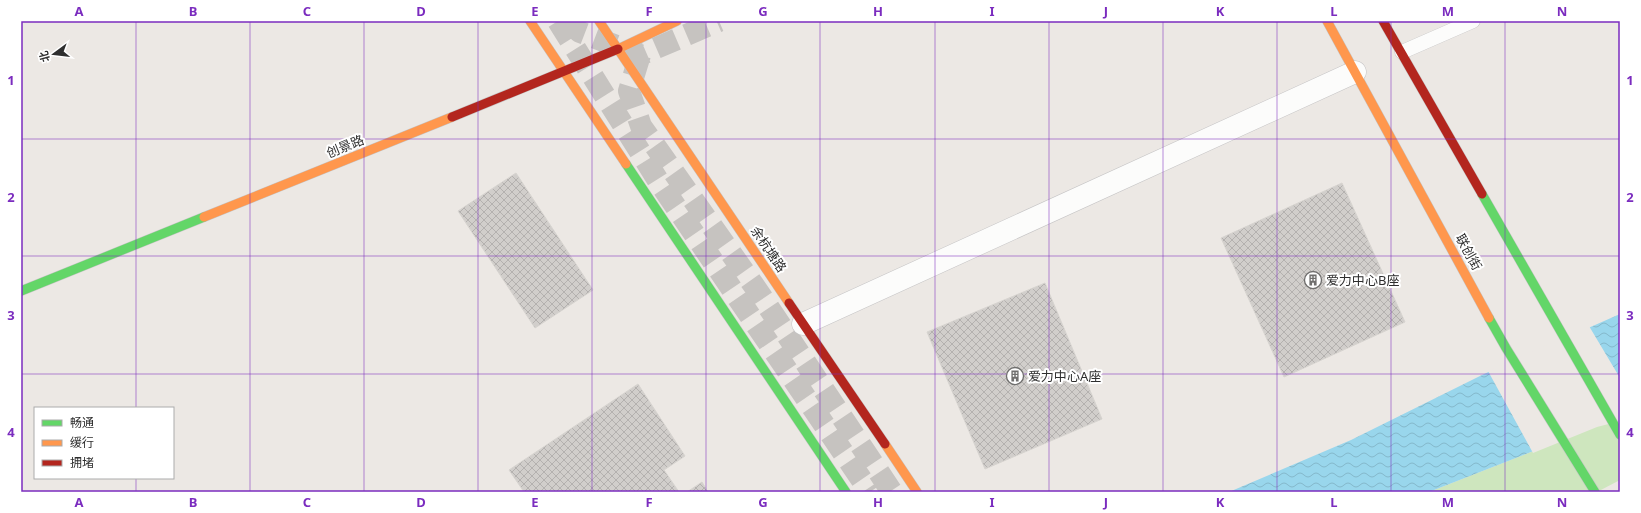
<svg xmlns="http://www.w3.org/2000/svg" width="1641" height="513" viewBox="0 0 1641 513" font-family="'Noto Sans','Noto Sans SC',sans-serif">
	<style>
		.grass { fill: #cee6be }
		.water { fill: url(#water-waves) }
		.pier { fill: #ece8e4 }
		.building { fill: url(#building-cross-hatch); stroke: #d7d4d0 }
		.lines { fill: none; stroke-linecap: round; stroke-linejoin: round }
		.secondary-tunnel { stroke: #c6c3c0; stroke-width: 22; stroke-dasharray: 22 11; stroke-linecap: butt }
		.lane-casing { stroke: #c5c4c5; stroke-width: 15 }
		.street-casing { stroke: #c5c4c5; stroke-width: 23 }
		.fast-casing { stroke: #c5c4c5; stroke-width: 10 }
		.slow-casing { stroke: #c5c4c5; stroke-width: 10 }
		.jam-casing { stroke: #c5c4c5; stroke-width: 10 }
		.lane { stroke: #fcfcfb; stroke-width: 14 }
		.street { stroke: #fcfcfb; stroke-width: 22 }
		.fast { stroke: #63d668; stroke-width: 9 }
		.slow { stroke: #ff974d; stroke-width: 9 }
		.jam { stroke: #b3261e; stroke-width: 9 }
		.grid { fill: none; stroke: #7b2cbf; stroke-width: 1; stroke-opacity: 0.55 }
		.labels { text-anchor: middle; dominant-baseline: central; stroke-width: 4; stroke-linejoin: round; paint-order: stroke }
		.street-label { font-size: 13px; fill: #2e2e2e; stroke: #fff }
		.poi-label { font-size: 13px; fill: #2e2e2e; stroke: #fff; text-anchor: start }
		.neatline { fill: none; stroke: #7b2cbf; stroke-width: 1.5 }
		.grid-label { font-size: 13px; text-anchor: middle; font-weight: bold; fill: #7b2cbf }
	</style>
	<defs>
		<pattern id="water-waves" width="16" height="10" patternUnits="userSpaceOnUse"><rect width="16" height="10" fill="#99d6ec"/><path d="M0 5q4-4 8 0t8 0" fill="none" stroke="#84b8cb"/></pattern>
		<pattern id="building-cross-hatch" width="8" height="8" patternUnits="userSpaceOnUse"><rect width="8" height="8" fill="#d1cecb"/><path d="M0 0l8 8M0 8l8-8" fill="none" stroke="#b4b1af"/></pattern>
	</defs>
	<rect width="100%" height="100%" fill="#ece8e4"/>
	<path class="grass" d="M1620,419V480L1597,492H1429L1597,426Z"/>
	<path class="water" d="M1620,314V419L1597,426L1429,492H1229L1351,440L1484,374Z"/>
	<path class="pier" d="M1589,326L1620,378V421L1597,427L1533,453L1488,371Z"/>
	<path class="building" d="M516,173L593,290L535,328L458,211Z
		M1342,183L1405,322L1284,377L1221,238Z
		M1045,283L1102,419L985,469L927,332Z
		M638,384L685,456L664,470L679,492H524L509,470Z
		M702,482L708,492H687Z"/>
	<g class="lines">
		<path class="secondary-tunnel" d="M558,21L659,182L870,492
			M567,21L580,32L640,55L719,21
			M640,55L629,91L641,126L757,290L892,492"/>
		<g class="lane-casing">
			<path id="lane" d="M1402,52L1473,21"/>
		</g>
		<g class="street-casing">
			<path id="street" d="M803,324L1355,72"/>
		</g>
		<g class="fast-casing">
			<path id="fast" d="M626,164L846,492
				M1482,194L1620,435
				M21,291L204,217
				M1489,318L1506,348L1595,492"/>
		</g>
		<g class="slow-casing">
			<path id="slow" d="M530,21L626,164
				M599,21L789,303
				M1327,21L1489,318
				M618,49L677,21
				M204,217L452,117
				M885,444L917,492"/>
		</g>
		<g class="jam-casing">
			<path id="jam" d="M1383,21L1482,194
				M452,117L618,49
				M789,303L885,444"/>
		</g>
		<use href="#lane" class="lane"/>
		<use href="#street" class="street"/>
		<use href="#fast" class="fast"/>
		<use href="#slow" class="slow"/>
		<use href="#jam" class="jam"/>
	</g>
	<path class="grid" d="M136,21V408M250,21V492M364,21V492M478,21V492M592,21V492M706,21V492M820,21V492M935,21V492M1049,21V492M1163,21V492M1277,21V492M1391,21V492M1505,21V492M21,139H1620M21,256H1620M21,374H1620M136,478V492"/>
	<defs>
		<g id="building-ring" transform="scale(0.9)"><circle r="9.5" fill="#fff" stroke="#706f6e" stroke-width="1.5"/><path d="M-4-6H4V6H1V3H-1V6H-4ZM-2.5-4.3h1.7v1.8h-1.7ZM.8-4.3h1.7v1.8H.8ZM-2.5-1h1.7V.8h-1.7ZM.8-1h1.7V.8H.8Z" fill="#706f6e"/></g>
	</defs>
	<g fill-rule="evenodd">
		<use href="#building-ring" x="1313" y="280"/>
		<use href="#building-ring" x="1015" y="376"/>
	</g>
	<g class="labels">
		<g class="street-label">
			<text transform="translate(345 146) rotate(-22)">创景路</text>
			<text transform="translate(769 249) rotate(56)">余杭塘路</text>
			<text transform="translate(1469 252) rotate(61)">联创街</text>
		</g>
		<g class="poi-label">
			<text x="1326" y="280">爱力中心B座</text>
			<text x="1028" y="376">爱力中心A座</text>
		</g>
	</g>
	<rect width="1641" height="513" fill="none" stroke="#ffffff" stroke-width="44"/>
	<rect x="34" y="407" width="140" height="72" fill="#ffffff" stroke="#ababab"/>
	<rect x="42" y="420" width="20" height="6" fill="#63d668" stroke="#ababab"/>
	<text x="70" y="427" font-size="12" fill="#2e2e2e">畅通</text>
	<rect x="42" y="440" width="20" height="6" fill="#ff974d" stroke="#ababab"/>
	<text x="70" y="447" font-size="12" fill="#2e2e2e">缓行</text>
	<rect x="42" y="460" width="20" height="6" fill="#b3261e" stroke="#ababab"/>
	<text x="70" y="467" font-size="12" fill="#2e2e2e">拥堵</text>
	<g transform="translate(54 54) rotate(255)" stroke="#ffffff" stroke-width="3" paint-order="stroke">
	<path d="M0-3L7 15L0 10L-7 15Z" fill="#2e2e2e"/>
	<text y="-6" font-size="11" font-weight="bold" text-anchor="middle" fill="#2e2e2e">北</text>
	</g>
	<rect x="22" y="22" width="1597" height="469" class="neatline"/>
	<g class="grid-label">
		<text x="79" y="16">A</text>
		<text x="193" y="16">B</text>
		<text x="307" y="16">C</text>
		<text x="421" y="16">D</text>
		<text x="535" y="16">E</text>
		<text x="649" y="16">F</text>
		<text x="763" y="16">G</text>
		<text x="878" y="16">H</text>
		<text x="992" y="16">I</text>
		<text x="1106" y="16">J</text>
		<text x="1220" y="16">K</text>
		<text x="1334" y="16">L</text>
		<text x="1448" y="16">M</text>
		<text x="1562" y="16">N</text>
		<text x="11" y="85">1</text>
		<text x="1630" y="85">1</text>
		<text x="11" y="202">2</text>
		<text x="1630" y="202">2</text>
		<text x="11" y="320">3</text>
		<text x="1630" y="320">3</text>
		<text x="11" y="437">4</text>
		<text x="1630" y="437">4</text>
		<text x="79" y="507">A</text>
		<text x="193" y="507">B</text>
		<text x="307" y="507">C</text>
		<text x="421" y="507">D</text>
		<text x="535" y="507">E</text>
		<text x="649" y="507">F</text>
		<text x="763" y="507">G</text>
		<text x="878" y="507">H</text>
		<text x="992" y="507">I</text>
		<text x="1106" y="507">J</text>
		<text x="1220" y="507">K</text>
		<text x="1334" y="507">L</text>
		<text x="1448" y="507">M</text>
		<text x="1562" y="507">N</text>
	</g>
</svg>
